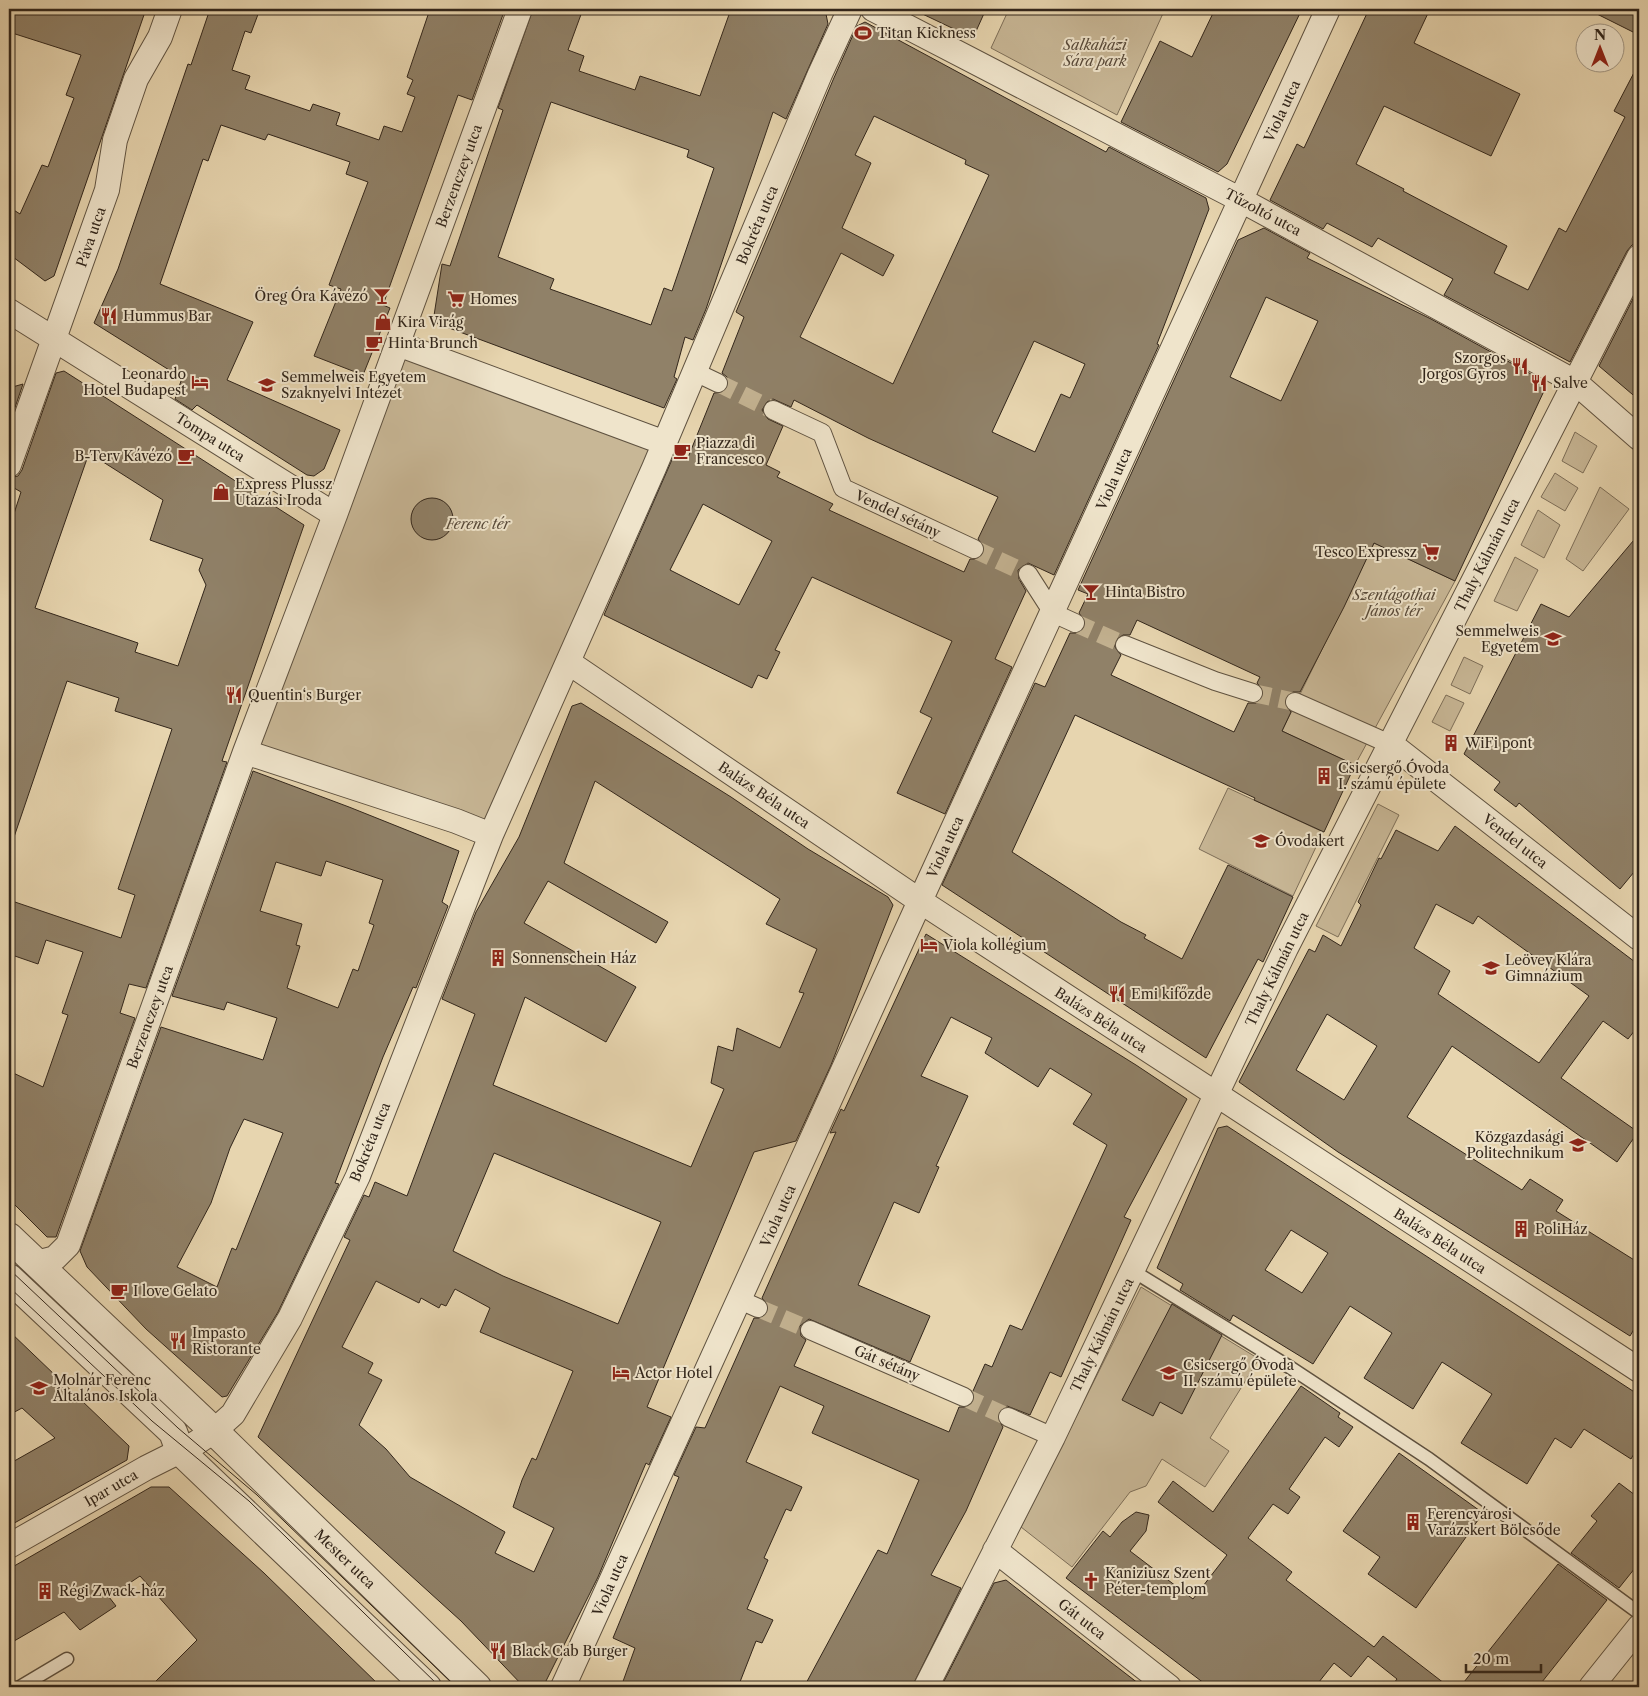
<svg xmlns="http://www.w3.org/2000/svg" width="1648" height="1696" viewBox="0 0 1648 1696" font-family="'Libre Caslon Text',serif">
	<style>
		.green { fill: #c8b796; stroke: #7d6e58 }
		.building { fill: #908168; stroke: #32261b; fill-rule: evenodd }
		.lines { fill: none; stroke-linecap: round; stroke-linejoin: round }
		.pedestrian-tunnel { stroke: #c3b291; stroke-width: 18; stroke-dasharray: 18 9; stroke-linecap: butt }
		.service-casing { stroke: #5f5240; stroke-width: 15 }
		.pedestrian-casing { stroke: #5f5240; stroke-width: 20 }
		.minor-casing { stroke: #5f5240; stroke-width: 26 }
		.tertiary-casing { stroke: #5f5240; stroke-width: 30 }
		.service { stroke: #efe4cb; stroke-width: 12 }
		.pedestrian { stroke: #efe4cb; stroke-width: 18 }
		.minor { stroke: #efe4cb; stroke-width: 24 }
		.tertiary { stroke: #efe4cb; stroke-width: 28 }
		.tram { stroke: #32261b; stroke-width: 1 }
		.labels { text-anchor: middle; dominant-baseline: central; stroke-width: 4; stroke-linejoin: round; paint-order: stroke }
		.poi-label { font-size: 14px; fill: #32261b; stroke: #efe4cb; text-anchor: start }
		.park-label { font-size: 14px; font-style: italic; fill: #584a3a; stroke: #efe4cb }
		.street-label { font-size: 14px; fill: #32261b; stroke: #efe4cb }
	</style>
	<rect width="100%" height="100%" fill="#e7d5af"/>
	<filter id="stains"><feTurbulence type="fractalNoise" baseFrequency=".004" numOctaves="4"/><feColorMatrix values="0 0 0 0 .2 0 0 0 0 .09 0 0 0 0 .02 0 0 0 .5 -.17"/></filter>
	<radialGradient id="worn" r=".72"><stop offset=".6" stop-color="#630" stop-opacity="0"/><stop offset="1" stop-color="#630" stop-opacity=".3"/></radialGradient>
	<path class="green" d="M1009,9H1165L1117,115L991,48Z
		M398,344L665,443L491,835L245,752Z
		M1575,432L1597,446L1583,473L1562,461Z
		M1555,473L1578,488L1565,511L1541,497Z
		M1600,487L1629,509L1583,571L1566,559Z
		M1538,510L1560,525L1544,558L1521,545Z
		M1374,543L1455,581L1355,765L1282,731Z
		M1515,557L1538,570L1517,611L1494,601Z
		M1464,657L1483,666L1470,694L1451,685Z
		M1446,695L1464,703L1450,731L1432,722Z
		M1228,788L1323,832L1293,896L1199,849Z
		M1378,804L1399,815L1338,937L1316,926Z
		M1141,1287L1259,1359L1210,1438L1229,1451L1205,1487L1162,1459L1146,1486L1130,1492L1072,1567L1021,1527Z"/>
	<path class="building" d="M9,9H146L54,276L45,281L9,254V207L20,214L42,165L48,167L74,98L66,95L81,55L9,32Z
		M210,9H260L251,33L245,31L232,70L250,76L245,89L310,111L313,104L340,113L336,125L379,140L384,126L402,132L415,97L407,94L413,80L407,77L430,9H505L472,100L458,95L383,305L390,308L363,375L314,356L341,289L329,285L368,182L346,174L350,162L268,134L265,140L221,125L208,161L203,159L160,284L253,322L227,380L340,430L324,469L314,476L307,475L197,405L192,410L175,399L182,378L94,323L118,269L188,64L191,65Z
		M533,9H583L568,50L584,56L579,71L635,90L640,76L700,96L731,9H825L828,24L786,119L773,112L706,309L693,340L685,337L674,377L677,379L664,408L433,322L442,264L450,266L503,110L498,108ZM551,102L689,150L687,157L714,168L672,291L664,288L651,325L550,289L554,279L498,257Z
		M912,9H986L973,38Z
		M1215,9H1302L1227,164L1218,172L1121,122L1160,41L1192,57Z
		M1369,9H1430L1414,43L1520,94L1491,156L1384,106L1356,164L1404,189L1403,191L1507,246L1494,273L1528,290L1559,228L1566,232L1625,117L1614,111L1639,63V243L1632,245L1627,251L1570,362L1444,295L1453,279L1378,238L1372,247L1327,223L1323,229L1270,200L1297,144L1304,148Z
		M1587,9H1639V35Z
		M865,22L1106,152L1109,147L1206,198L1209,209L1157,344L1159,345L1054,575L1028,563L1018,570L1019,579L1026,591L995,659L1012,667L945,814L897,793L932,718L920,712L952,641L812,577L775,650L780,652L767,679L758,675L752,688L604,615L674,455L687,460L714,393L724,392L728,387L727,377L722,373L744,317L736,312L833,80L857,26ZM874,116L966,160L965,164L989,175L893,384L800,337L841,253L883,276L894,255L842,228L871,163L855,155ZM1034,341L1085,364L1070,398L1061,394L1035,452L992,432ZM773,399L791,407L794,400L868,438L998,497L978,539L984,548L983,554L975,559H970L964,572L829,510L833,504L777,477L780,472L766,465L783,426L768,419L762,410L767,402ZM703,504L772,541L739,605L670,570Z
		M1264,228L1310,253L1307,258L1431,319L1542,380L1544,391L1455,581L1374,543L1344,607L1300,692H1293L1286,697L1285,704L1291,712L1282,731L1355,765L1324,832L1254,800L1255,798L1075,715L1012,852L1121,922L1146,935L1144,938L1182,959L1228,865L1293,897L1263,962L1258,959L1206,1058L942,885L1035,683L1045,687L1070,633H1076L1084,628L1085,622L1079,613L1088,594L1078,590L1238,240ZM1266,297L1318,321L1281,401L1230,377ZM1137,620L1260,677L1257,683L1263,690V697L1256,703H1248L1234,732L1111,675L1121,655L1115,647V641L1123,635H1130Z
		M1639,287V400L1599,366Z
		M64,371L304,525L222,761L227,762L146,988L129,984L120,1013L135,1018L56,1237H47L9,1199V1071L43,1087L68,1015L62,1013L83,952L46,940L38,964L9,954V900L121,938L135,895L118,889L172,729L115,711L119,698L67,681L12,843L9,842V529L21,492L9,485V478L18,476L22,470L56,373ZM89,453L163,500L150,540L203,559L199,570L206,585L178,666L135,652L138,643L35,608Z
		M23,384L9,425V388Z
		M411 519a21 21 0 1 1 42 0a21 21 0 1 1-42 0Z
		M1639,534V866L1620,889L1519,803L1516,807L1494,790L1500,782L1464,754L1541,604L1569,617Z
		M581,703L731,797L808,849L888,897L893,905L831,1065L796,1141L754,1152L647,1407L671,1417L649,1465L646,1463L598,1577L543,1687H524L461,1621L258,1437L350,1240L344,1237L364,1195L369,1197L375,1182L407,1196L475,1014L442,999L476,912L519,837L572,706ZM595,781L780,899L766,924L817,949L799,992L804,993L780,1048L737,1028L733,1051L718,1046L711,1083L724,1089L691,1167L493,1085L525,997L606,1042L636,987L524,923L548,881L656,943L668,922L564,863ZM494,1153L661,1222L618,1324L503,1276L453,1251ZM376,1281L419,1303L421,1298L439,1308L441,1304L446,1306L455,1289L490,1308L480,1332L573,1371L536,1460L532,1458L522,1480L513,1507L554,1528L534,1572L495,1553L505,1532L410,1477L386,1449L359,1425L382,1380L368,1373L373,1363L342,1347Z
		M253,771L349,807L459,851L442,902L448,906L416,988L413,987L383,1057L335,1183L339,1184L278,1312L227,1396L222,1397L146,1329L87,1267L80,1251L161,1027L263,1060L277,1018L227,1002L224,1010L172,996ZM326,861L383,880L369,923L374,925L358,971L353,969L338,1008L287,988L300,946L296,945L302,924L260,911L276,862L321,876ZM244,1119L283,1133L236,1250L232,1248L217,1287L177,1267L211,1203L230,1148Z
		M1455,826L1639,965V1025L1628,1039L1603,1021L1561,1078L1638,1132L1617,1162L1452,1046L1407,1117L1522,1190L1530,1179L1563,1200L1556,1211L1639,1263V1321L1630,1336L1338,1152L1239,1082L1309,949L1315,952L1323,935L1341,946L1361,905L1358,902L1379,858L1381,859L1396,830L1438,851ZM1436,904L1473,924L1478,916L1589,996L1539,1063L1438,994L1450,971L1414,948ZM1327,1014L1377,1046L1344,1100L1296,1070Z
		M926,934L1136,1065L1187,1099L1124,1217L1131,1220L1061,1377L1050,1372L1030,1415L1007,1406L999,1412L998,1419L1003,1427L966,1511L931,1575L961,1588L912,1687H804L878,1550L887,1554L919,1480L812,1433L824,1406L780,1386L746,1462L802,1487L791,1511L786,1509L764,1558L768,1560L747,1609L773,1620L762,1643L756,1641L738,1687H621L635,1648L613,1638L679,1477L674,1475L696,1427L705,1428L754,1318H760L767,1313L768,1306L762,1298L836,1132L830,1133L841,1109L844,1111ZM951,1017L992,1038L985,1053L1038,1087L1050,1068L1092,1094L1073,1124L1107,1145L1022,1330L1010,1325L992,1367L985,1364L973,1391V1402L966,1407H959L949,1432L794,1366L806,1340L801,1336L800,1326L809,1319L910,1362L930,1316L858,1285L894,1202L919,1213L939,1167L936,1166L968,1096L921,1076Z
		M1227,1126L1639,1395V1445L1631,1459L1584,1429L1571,1448L1555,1438L1527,1484L1461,1443L1492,1394L1442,1362L1413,1409L1364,1378L1392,1333L1350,1306L1313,1364L1233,1315L1230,1321L1180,1290L1183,1284L1157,1268L1218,1128ZM1291,1230L1328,1253L1302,1293L1265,1270Z
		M1172,1304L1222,1335L1182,1414L1160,1402L1153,1416L1122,1400Z
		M9,1331L129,1446L127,1460L9,1526V1464L55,1438L22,1408L9,1415Z
		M1301,1386L1340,1413L1338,1417L1353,1427L1339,1447L1325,1437L1289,1489L1300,1497L1288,1514L1273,1504L1248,1538L1292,1572L1286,1580L1374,1647L1383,1636L1449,1687H1391L1397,1679L1368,1656L1351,1677L1334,1663L1315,1687H1209L1066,1578L1103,1531L1110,1537L1122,1522L1136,1512L1149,1515L1146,1531L1130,1551L1193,1599L1227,1555L1158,1502L1173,1481L1213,1512Z
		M1399,1453L1483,1513L1416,1608L1368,1574L1380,1557L1343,1531Z
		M1619,1483L1639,1498V1563L1619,1588L1571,1553L1597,1521L1591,1516Z
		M151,1487H169L264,1573L381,1687H150L197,1640L140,1576L109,1597L116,1606L80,1630L64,1612L9,1644V1569Z
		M1558,1564L1607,1600L1538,1687H1460Z
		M1006,1580L1112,1663L1143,1687H941L994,1583Z"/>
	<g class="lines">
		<path class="pedestrian-tunnel" d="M718,383L773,410
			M974,549L1028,574
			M1075,623L1125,645
			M1253,693L1295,702
			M758,1308L810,1330
			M964,1397L1008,1417"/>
		<g class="service-casing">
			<path id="service" d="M1133,1271L1291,1368L1429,1459L1639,1613
				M20,1687L67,1659"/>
		</g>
		<g class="pedestrian-casing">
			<path id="pedestrian" d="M695,372L718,383
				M773,410L822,433L843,488L974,549
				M1028,574L1053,613L1075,623
				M1125,645L1215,681L1253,693
				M1295,702L1392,745
				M740,1300L758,1308
				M810,1330L964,1397
				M1008,1417L1053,1437"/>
		</g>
		<g class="minor-casing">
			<path id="minor" d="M873,9L1241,200L1575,382L1639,438
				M9,311L335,515
				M398,344L665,443
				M9,465L107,190L115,140L136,79L160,37L170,9
				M568,662L920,901L1639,1370
				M1392,745L1639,938
				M245,752L456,821L491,835
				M36,1263L55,1258L68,1245L245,752L335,515L520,9
				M9,1546L146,1468L196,1443L214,1431L233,1414L290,1318L358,1176L491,835L654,468L820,74L850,9
				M995,1550L1169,1687
				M563,1687L920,901L1328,9
				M926,1687L1053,1437L1286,948L1639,257
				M1591,1687L1639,1627"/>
		</g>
		<g class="tertiary-casing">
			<path id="tertiary" d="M9,1237L214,1431L477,1687
				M9,1278L173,1432L180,1451L427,1687"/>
		</g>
		<use href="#service" class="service"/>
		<use href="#pedestrian" class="pedestrian"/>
		<use href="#minor" class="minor"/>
		<use href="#tertiary" class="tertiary"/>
		<path class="tram" d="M9,1269L178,1428L257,1495L456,1687
			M9,1287L152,1421L249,1501L440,1687"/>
	</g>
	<defs>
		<g id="stadium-bare" transform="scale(1.35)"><path d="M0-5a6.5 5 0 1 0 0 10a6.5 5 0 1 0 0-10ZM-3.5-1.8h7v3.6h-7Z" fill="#8f2418" stroke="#efe4cb" stroke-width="2.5" paint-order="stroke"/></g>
		<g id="bar-bare" transform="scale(1.35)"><path d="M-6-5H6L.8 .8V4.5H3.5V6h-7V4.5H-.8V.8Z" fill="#8f2418" stroke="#efe4cb" stroke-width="2.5" paint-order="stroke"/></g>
		<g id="supermarket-bare" transform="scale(1.35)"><path d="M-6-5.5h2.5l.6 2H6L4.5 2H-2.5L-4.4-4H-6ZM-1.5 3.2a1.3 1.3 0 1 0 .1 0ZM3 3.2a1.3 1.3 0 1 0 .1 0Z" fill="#8f2418" stroke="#efe4cb" stroke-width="2.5" paint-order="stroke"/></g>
		<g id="restaurant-bare" transform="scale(1.35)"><path d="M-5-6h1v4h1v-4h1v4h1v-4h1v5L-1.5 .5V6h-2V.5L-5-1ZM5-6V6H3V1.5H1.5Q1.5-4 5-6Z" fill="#8f2418" stroke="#efe4cb" stroke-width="2.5" paint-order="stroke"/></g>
		<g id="shop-bare" transform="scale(1.35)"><path d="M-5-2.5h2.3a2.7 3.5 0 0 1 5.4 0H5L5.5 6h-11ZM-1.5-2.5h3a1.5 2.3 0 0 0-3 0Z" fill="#8f2418" stroke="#efe4cb" stroke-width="2.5" paint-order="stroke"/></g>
		<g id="cafe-bare" transform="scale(1.35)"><path d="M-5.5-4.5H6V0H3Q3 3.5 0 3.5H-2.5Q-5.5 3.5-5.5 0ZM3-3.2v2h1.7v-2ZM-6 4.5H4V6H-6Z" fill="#8f2418" stroke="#efe4cb" stroke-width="2.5" paint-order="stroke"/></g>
		<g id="hotel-bare" transform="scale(1.35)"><path d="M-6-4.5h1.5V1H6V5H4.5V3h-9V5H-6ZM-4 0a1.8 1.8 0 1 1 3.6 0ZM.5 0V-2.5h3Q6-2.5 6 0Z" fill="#8f2418" stroke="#efe4cb" stroke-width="2.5" paint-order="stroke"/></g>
		<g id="university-bare" transform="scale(1.35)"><path d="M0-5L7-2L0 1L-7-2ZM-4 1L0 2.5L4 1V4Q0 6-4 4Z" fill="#8f2418" stroke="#efe4cb" stroke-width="2.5" paint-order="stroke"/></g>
		<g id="building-bare" transform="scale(1.35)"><path d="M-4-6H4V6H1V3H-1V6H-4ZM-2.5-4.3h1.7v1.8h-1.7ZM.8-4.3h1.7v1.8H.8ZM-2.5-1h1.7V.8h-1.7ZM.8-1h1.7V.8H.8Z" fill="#8f2418" stroke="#efe4cb" stroke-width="2.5" paint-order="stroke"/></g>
		<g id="school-bare" transform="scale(1.35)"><path d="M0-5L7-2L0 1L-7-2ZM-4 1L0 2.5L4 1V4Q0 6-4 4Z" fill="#8f2418" stroke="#efe4cb" stroke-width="2.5" paint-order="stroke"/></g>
		<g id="church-bare" transform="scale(1.35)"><path d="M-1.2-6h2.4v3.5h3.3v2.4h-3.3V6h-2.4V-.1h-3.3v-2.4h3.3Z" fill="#8f2418" stroke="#efe4cb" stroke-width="2.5" paint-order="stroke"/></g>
	</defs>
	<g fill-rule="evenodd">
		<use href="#stadium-bare" x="863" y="33"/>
		<use href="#bar-bare" x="382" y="296"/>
		<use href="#supermarket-bare" x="456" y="299"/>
		<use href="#restaurant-bare" x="109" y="316"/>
		<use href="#shop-bare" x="383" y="322"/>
		<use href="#cafe-bare" x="374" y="343"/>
		<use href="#restaurant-bare" x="1520" y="366"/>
		<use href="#hotel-bare" x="200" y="382"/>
		<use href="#restaurant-bare" x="1539" y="383"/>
		<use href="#university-bare" x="267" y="385"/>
		<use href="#cafe-bare" x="682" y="451"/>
		<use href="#cafe-bare" x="186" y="456"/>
		<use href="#shop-bare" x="221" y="492"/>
		<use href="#supermarket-bare" x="1431" y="552"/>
		<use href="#bar-bare" x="1091" y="592"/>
		<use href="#university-bare" x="1553" y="639"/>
		<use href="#restaurant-bare" x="234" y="695"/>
		<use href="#building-bare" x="1451" y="743"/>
		<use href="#building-bare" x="1324" y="776"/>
		<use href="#school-bare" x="1261" y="841"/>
		<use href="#hotel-bare" x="929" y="945"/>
		<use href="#building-bare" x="498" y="958"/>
		<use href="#school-bare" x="1491" y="968"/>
		<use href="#restaurant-bare" x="1117" y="994"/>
		<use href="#school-bare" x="1578" y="1145"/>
		<use href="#building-bare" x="1521" y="1229"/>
		<use href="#cafe-bare" x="119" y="1291"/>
		<use href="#restaurant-bare" x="178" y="1341"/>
		<use href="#hotel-bare" x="621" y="1373"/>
		<use href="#school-bare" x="1169" y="1373"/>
		<use href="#school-bare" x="39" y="1388"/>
		<use href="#building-bare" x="1413" y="1522"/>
		<use href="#church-bare" x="1091" y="1581"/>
		<use href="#building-bare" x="45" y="1591"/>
		<use href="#restaurant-bare" x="498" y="1651"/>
	</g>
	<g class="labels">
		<g class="poi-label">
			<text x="877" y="33">Titan Kickness</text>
			<text x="368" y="296" text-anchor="end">Öreg Óra Kávézó</text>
			<text x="470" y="299">Homes</text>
			<text x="123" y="316">Hummus Bar</text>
			<text x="397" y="322">Kira Virág</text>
			<text x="388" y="343">Hinta Brunch</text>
			<text x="1506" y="358" text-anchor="end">Szorgos<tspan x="1506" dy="16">Jorgos Gyros</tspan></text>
			<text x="186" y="374" text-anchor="end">Leonardo<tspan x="186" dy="16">Hotel Budapest</tspan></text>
			<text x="281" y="377">Semmelweis Egyetem<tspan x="281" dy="16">Szaknyelvi Intézet</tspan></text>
			<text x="1553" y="383">Salve</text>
			<text x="696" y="443">Piazza di<tspan x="696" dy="16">Francesco</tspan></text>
			<text x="172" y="456" text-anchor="end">B-Terv Kávézó</text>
			<text x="235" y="484">Express Plussz<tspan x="235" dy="16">Utazási Iroda</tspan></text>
			<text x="1417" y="552" text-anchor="end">Tesco Expressz</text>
			<text x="1105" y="592">Hinta Bistro</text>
			<text x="1539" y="631" text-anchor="end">Semmelweis<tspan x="1539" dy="16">Egyetem</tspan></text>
			<text x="248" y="695">Quentin‘s Burger</text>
			<text x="1465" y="743">WiFi pont</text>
			<text x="1338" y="768">Csicsergő Óvoda<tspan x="1338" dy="16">I. számú épülete</tspan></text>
			<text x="1275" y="841">Óvodakert</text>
			<text x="943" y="945">Viola kollégium</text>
			<text x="512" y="958">Sonnenschein Ház</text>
			<text x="1505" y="960">Leövey Klára<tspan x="1505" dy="16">Gimnázium</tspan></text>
			<text x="1131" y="994">Emi kifőzde</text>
			<text x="1564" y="1137" text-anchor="end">Közgazdasági<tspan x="1564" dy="16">Politechnikum</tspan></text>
			<text x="1535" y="1229">PoliHáz</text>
			<text x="133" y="1291">I love Gelato</text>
			<text x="192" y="1333">Impasto<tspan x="192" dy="16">Ristorante</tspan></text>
			<text x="1183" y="1365">Csicsergő Óvoda<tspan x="1183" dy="16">II. számú épülete</tspan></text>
			<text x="635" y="1373">Actor Hotel</text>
			<text x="53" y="1380">Molnár Ferenc<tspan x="53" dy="16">Általános Iskola</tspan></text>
			<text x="1427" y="1514">Ferencvárosi<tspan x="1427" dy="16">Varázskert Bölcsőde</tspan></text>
			<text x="1105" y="1573">Kaniziusz Szent<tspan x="1105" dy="16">Péter-templom</tspan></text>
			<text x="59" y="1591">Régi Zwack-ház</text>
			<text x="512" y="1651">Black Cab Burger</text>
		</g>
		<g class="park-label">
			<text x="1095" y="45">Salkaházi<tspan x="1095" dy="16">Sára park</tspan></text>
			<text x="478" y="524">Ferenc tér</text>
			<text x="1394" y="595">Szentágothai<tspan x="1394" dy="16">János tér</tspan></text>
		</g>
		<g class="street-label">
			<text transform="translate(1282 111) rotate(-65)">Viola utca</text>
			<text transform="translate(459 176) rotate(-70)">Berzenczey utca</text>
			<text transform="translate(1263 212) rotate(28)">Tűzoltó utca</text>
			<text transform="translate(757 225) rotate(-67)">Bokréta utca</text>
			<text transform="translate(91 237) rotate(-71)">Páva utca</text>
			<text transform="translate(210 437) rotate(32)">Tompa utca</text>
			<text transform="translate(1114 479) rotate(-66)">Viola utca</text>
			<text transform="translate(898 514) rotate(25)">Vendel sétány</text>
			<text transform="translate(1487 555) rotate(-63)">Thaly Kálmán utca</text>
			<text transform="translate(764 795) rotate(34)">Balázs Béla utca</text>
			<text transform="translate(1515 841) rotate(38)">Vendel utca</text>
			<text transform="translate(945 847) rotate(-65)">Viola utca</text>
			<text transform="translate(1277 969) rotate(-64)">Thaly Kálmán utca</text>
			<text transform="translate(150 1017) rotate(-70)">Berzenczey utca</text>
			<text transform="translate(1101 1020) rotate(33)">Balázs Béla utca</text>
			<text transform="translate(370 1142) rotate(-68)">Bokréta utca</text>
			<text transform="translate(778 1216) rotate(-66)">Viola utca</text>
			<text transform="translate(1440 1241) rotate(33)">Balázs Béla utca</text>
			<text transform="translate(1102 1335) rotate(-64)">Thaly Kálmán utca</text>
			<text transform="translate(887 1363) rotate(23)">Gát sétány</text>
			<text transform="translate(111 1488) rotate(-30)">Ipar utca</text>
			<text transform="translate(345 1559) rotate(44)">Mester utca</text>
			<text transform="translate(610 1585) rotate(-66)">Viola utca</text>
			<text transform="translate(1082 1619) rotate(38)">Gát utca</text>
		</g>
	</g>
	<rect width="1648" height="1696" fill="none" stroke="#e7d5af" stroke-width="30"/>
	<rect x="10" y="10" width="1628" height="1676" fill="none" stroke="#32261b" stroke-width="2.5"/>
	<rect x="15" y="15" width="1618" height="1666" fill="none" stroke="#32261b"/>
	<g transform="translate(1600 48)"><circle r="24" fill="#efe4cb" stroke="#a39885"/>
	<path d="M0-4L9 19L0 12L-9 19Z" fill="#8f2418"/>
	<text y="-8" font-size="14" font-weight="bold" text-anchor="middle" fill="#32261b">N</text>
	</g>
	<path d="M1466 1664v8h75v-8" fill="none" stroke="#32261b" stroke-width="2.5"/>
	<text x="1473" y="1664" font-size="15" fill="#32261b" stroke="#efe4cb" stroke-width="4" paint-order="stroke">20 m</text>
	<rect width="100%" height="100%" filter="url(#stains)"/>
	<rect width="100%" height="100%" fill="url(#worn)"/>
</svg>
